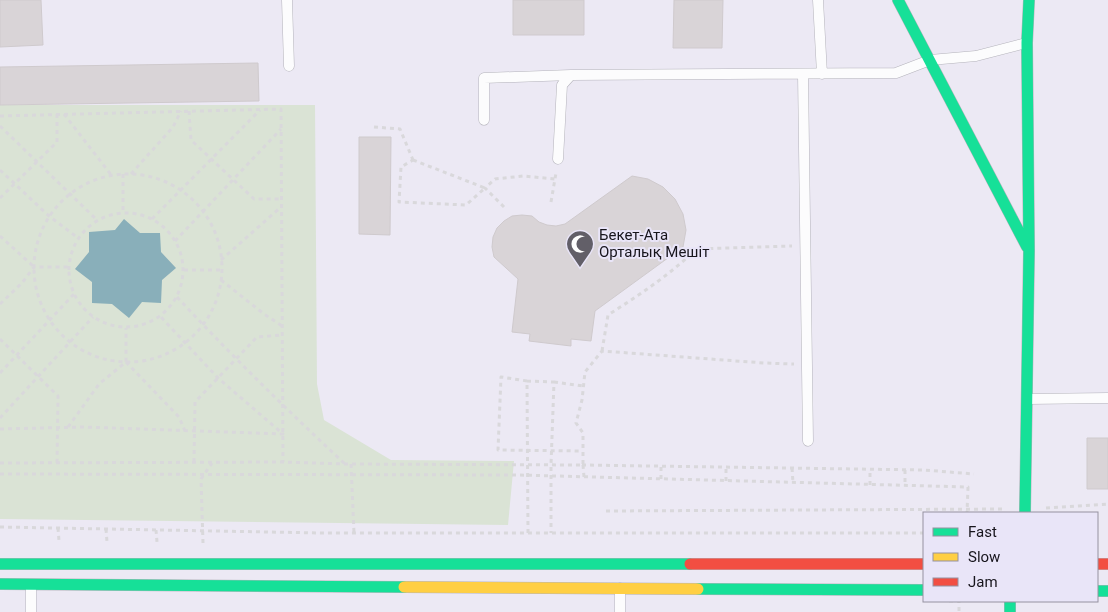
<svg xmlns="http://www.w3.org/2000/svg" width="1108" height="612" viewBox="0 0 1108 612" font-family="Roboto,sans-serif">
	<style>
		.green { fill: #dae3d5 }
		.water { fill: #89afba }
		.building { fill: #d9d4d7; stroke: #cfcacd }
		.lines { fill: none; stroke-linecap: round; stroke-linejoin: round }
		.lane-casing { stroke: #b4b3bb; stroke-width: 11 }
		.fast-casing { stroke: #b4b3bb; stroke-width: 12 }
		.slow-casing { stroke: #b4b3bb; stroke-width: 12 }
		.jam-casing { stroke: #b4b3bb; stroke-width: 12 }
		.path { stroke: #d9d8db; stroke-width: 3; stroke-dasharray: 4 4; stroke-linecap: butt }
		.lane { stroke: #fcfcfd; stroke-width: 10 }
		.fast { stroke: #16e098; stroke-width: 11 }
		.slow { stroke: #ffcf43; stroke-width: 11 }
		.jam { stroke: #f24e42; stroke-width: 11 }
		.labels { text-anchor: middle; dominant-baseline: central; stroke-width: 4; stroke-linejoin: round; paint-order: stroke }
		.poi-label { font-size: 15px; fill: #17151c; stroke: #e9e5f8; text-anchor: start }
	</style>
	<rect width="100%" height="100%" fill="#ece9f4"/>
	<path class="green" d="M0,105H315L317,384L324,420L391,460L514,461L508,525L0,519Z"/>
	<path class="water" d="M124,219L140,233H160L161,252L176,268L162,280L161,303L142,302L129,318L112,304L92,303V282L75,269L89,252V232L115,230Z"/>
	<path class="building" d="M0,0H41L43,45L0,47Z
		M513,0H584V35H513Z
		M674,0H723L722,48H673Z
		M258,63L259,101L0,105V67Z
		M359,137H391L390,235L359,234Z
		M632,176L648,179L663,187L675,199L683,214L686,230L683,247L595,311L591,341L571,339V346L529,341L530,334L512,332L518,279L494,257L492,247L493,237L497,228L504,221L512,216L522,215L532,216L539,222L547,225L556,226L565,224Z
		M1087,438H1108V489H1087Z"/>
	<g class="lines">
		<g class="lane-casing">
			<path id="lane" d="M287,0L289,66
				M818,0L822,74
				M803,74L808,441
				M484,120V78L571,75
				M558,159L562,85L571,75L896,73L930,60L976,56L1026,43
				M1028,399L1108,398
				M31,612V586
				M620,612V588"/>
		</g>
		<g class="fast-casing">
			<path id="fast" d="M898,0L1027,247
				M1025,513L1029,251L1027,43L1029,0
				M0,564H690
				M0,584L404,587
				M698,589L924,590
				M1097,591H1108
				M1010,601V612"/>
		</g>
		<g class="slow-casing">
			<path id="slow" d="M404,587L698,589"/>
		</g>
		<g class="jam-casing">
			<path id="jam" d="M690,564H924
				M1097,564H1108"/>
		</g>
		<path class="path" d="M189,111L191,140L254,199H282
			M64,114L112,176
			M0,116L281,109L283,462
			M0,126L97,220
			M374,127L400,129L413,160
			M413,160L485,188L466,205L399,202L401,167Z
			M0,170L49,216L78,238
			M123,174V212
			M131,174L173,127L181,111
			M34 268a94 94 0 1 1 188 0a94 94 0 1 1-188 0Z
			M0,198L57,142V114
			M551,202L556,173
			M504,207L485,188L495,179L523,176L555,179
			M69 270a57 57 0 1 1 114 0a57 57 0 1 1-114 0Z
			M152,219L260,110
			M0,236L33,266
			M175,241L281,129
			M221,260L281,207
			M184,270H222
			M221,280L264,314L282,326
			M177,297C231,355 287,410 345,464
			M0,304L22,283L34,267H68
			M0,339L58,396L57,463
			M602,351L608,315C639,295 670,275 696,249L792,246
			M126,362L179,417L185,431
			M0,373L74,294
			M527,381L501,377L498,450L582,451
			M554,382L583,386
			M0,418L93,317
			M68,427L99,384L126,362V328
			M0,429L84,427L283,434L218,378L160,316
			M194,462L195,402L257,337L282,335
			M0,463L283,462L346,464L583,465V433L576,423L582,400L585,372L602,351L764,363L794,364
			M351,464L354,533
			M582,465L924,470L974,474
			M583,465L584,477
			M661,467V479
			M792,468L793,483
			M905,470V486
			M0,474L519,475L968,487L967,513
			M726,481V467
			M870,485V470
			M1046,508L1108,504
			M606,511L1003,509
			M0,527L322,533H924
			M58,528L59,541
			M106,529L107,542
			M156,530L157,542
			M528,533L527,381L554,382L551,465V533
			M203,543L201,479L212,463
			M949,601H959V612"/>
		<use href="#lane" class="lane"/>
		<use href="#fast" class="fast"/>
		<use href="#slow" class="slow"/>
		<use href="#jam" class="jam"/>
	</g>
	<defs>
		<g id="mosque-pin" transform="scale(1.4375)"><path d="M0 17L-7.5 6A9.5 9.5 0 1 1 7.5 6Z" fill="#625f68" stroke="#e9e5f8"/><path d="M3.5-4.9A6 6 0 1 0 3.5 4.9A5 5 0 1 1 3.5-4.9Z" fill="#fff"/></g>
	</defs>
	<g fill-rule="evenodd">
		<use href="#mosque-pin" x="580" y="244"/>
	</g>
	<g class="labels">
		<g class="poi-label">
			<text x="599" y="235">Бекет-Ата<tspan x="599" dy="17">Орталық Мешіт</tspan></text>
		</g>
	</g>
	<rect x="923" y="512" width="175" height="90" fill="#e9e5f8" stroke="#9592a0"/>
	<rect x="933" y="528" width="25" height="8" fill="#16e098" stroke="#9592a0"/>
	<text x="968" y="537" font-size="15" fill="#17151c">Fast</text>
	<rect x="933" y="553" width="25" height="8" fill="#ffcf43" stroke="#9592a0"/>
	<text x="968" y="562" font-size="15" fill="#17151c">Slow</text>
	<rect x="933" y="578" width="25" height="8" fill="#f24e42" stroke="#9592a0"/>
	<text x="968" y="587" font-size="15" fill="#17151c">Jam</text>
</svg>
